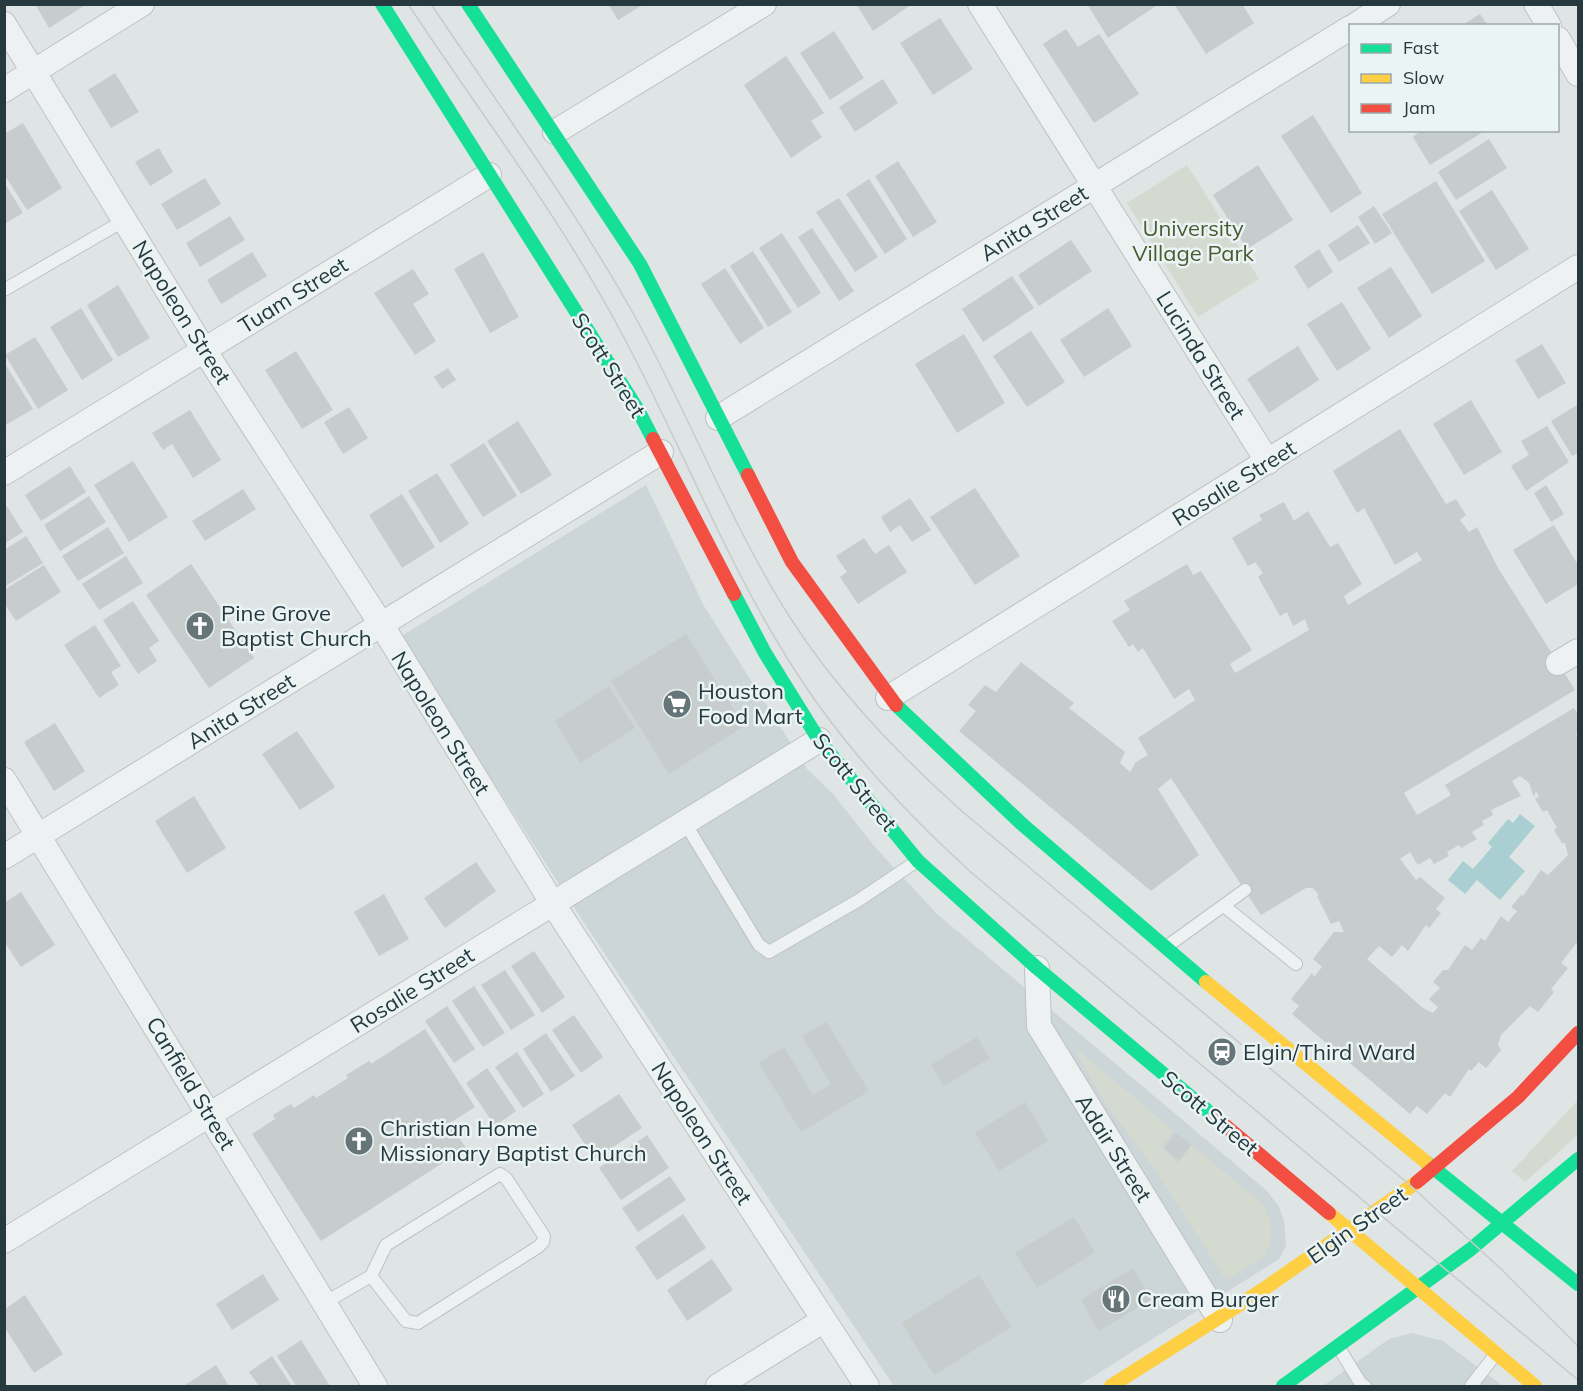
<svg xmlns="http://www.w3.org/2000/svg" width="1583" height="1391" viewBox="0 0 1583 1391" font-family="Mulish,sans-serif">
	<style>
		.built { fill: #ccd5d8 }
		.green { fill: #d4dacf }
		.water { fill: #aacfd2 }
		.building { fill: #c7cccc; fill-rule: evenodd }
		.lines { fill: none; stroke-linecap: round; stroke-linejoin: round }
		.lane-casing { stroke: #bdc2c2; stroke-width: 14 }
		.street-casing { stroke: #bdc2c2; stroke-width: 26 }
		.lane { stroke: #eef1f1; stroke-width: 12 }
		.street { stroke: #eef1f1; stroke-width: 24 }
		.fast { stroke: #16e098; stroke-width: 14 }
		.slow { stroke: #ffcf43; stroke-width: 14 }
		.jam { stroke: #f24e42; stroke-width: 14 }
		.tram { stroke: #c7cbcc; stroke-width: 1.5 }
		.labels { text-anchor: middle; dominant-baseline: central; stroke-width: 5; stroke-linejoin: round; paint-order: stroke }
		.street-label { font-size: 22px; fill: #25393e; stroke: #ebf4f5 }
		.park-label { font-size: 22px; fill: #4c5b31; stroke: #ebf4f5 }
		.poi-label { font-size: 22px; fill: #25393e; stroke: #ebf4f5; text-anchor: start }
	</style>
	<rect width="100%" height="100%" fill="#dfe4e4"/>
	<path class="built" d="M646,485L704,606L807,769L833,794L875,847L937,914L1266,1190L1278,1205L1284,1221L1286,1246L1279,1259L1078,1386H894L579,915L400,637Z
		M1412,1333L1443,1341L1503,1386H1323L1389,1339Z"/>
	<path class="green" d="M1187,165L1259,279L1198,317L1127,203Z
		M1071,1044L1174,1131L1161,1148L1178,1163L1192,1145L1264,1205L1271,1224V1241L1263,1258L1226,1280L1154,1168L1109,1109Z
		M1578,1100V1135L1525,1182L1512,1171Z"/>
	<path class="water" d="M1520,814L1535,826L1509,857L1525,871L1500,900L1477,880L1465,894L1448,880L1463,861L1473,869L1492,847L1488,843L1508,819L1513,823Z"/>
	<path class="building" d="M35,4H87L49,28Z
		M608,4H644L618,20Z
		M856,4H912L873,31Z
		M1087,4H1159L1108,38Z
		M1174,4H1242L1254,23L1206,54Z
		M1480,14L1488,26H1461Z
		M940,18L973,69L933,95L900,43Z
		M1066,29L1078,47L1099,34L1139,94L1094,123L1043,44Z
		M834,31L864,78L830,100L800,53Z
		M786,56L824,113L811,121L822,137L791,158L744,85Z
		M115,73L139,112L111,128L88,90Z
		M883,79L898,103L855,132L839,107Z
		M1313,115L1362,193L1331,213L1281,136Z
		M23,123L62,188L27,210L4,174V134Z
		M1422,130H1482L1483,132L1430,165L1413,137Z
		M1489,139L1507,168L1456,200L1438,172Z
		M159,148L173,172L150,186L135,162Z
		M898,161L937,222L913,237L875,176Z
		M1258,165L1293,220L1247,249L1213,195Z
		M205,178L221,204L177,230L161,204Z
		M869,179L907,239L885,254L846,194Z
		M1436,181L1485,261L1432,294L1382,214Z
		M4,182L23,213L4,224Z
		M1492,190L1529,249L1496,270L1459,211Z
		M839,198L878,257L855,272L816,212Z
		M1374,206L1392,233L1375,244L1358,217Z
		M230,216L245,240L200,267L186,243Z
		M1358,225L1370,243L1339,262L1328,245Z
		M812,228L854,291L839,301L798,237Z
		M782,233L821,293L798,308L759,248Z
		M1071,240L1092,271L1039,306L1018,275Z
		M1319,249L1333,272L1308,289L1294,266Z
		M753,251L792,312L768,327L730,266Z
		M252,252L267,276L221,304L207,280Z
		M483,252L519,317L490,333L454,269Z
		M1391,267L1422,316L1389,338L1357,288Z
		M725,268L764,328L740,344L701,284Z
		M413,269L429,294L413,304L436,341L415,355L374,293Z
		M1012,276L1034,308L983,342L962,309Z
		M118,285L150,338L118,357L87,305Z
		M1342,302L1371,349L1337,371L1307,324Z
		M81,308L113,360L82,380L50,327Z
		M1108,308L1132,346L1084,377L1060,340Z
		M1031,331L1065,382L1027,407L993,356Z
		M964,334L1005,403L957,433L915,364Z
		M35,337L68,390L38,409L5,355Z
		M1542,344L1566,383L1538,399L1515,360Z
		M1298,346L1319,380L1269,413L1247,379Z
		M296,351L333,410L302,429L265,370Z
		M4,362L33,409L4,426Z
		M448,368L456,380L442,389L434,377Z
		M1471,400L1502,452L1464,475L1433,424Z
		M1577,405L1578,453L1572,456L1551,421Z
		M349,407L368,438L343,454L324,422Z
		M190,410L221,460L193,478L172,444L163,450L152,433Z
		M518,421L552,475L521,494L487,441Z
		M1547,426L1569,462L1526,491L1511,466L1529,455L1521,441Z
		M1400,429L1446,504L1456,499L1466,515L1460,520L1469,532L1477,527L1498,568L1575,690L1404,793L1417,815L1451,795L1445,785L1574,708L1578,715V733L1576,734L1578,739V941L1561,963L1568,968L1551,989L1554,992L1538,1012L1530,1006L1501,1035L1498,1045L1501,1050L1486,1068L1479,1062L1471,1071L1469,1069L1450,1097L1445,1093L1427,1114L1417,1106L1410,1114L1292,1014L1299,1006L1291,999L1312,973L1314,977L1322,967L1313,959L1334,932H1344L1339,921L1331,924L1317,896L1319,895L1313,888H1306L1261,915L1171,778L1158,789L1199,855L1151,891L959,731L976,711L968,705L985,685L996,692L1021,662L1074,703L1069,708L1125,752L1120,763L1130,772L1136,762L1148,755L1138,738L1195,700L1189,689L1174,699L1143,648L1138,652L1133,644L1129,647L1112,621L1130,610L1124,601L1187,564L1193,575L1201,571L1252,650L1230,664L1235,673L1309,630L1305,619L1293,626L1287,612L1280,616L1258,577L1263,573L1255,562L1248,566L1232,538L1262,520L1259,515L1284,502L1294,521L1308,511L1330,547L1338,543L1362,584L1344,596L1348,605L1422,560L1417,552L1395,565L1364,508L1357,513L1333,471ZM1520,776L1529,783L1534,797L1536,791L1539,797L1535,799L1543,812L1547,810L1557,828L1554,830L1562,843H1565L1568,855L1548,875L1541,870L1523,896L1521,895L1511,907L1517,911L1508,922L1501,916L1485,941L1481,938L1472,950L1465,945L1448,970H1443L1433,982L1440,988L1429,999L1438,1007L1433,1013L1423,1008L1367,959L1379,946L1392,957L1402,945L1408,951L1426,925L1429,928L1441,913L1436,909L1445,898L1420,877L1416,880L1400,859L1410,852L1418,865L1430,858L1434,864L1449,856L1447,852L1459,845L1461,848L1477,839L1472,832L1484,825L1482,821L1493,815L1491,810L1521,796L1512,781Z
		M484,443L517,496L483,517L450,465Z
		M133,461L168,517L129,542L94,485Z
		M70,466L86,492L41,521L25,495Z
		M437,473L469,524L440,543L408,491Z
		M1546,485L1564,514L1551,522L1534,493Z
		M975,488L1020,556L975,585L930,517Z
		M243,489L256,509L205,541L192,521Z
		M402,494L435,547L402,568L369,515Z
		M89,496L106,522L60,551L44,525Z
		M910,498L931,530L912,542L900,525L890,532L881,517Z
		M7,506L23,532L4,544V508Z
		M1554,525L1578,565V584L1546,604L1513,550Z
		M108,527L124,553L78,581L62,556Z
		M26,536L43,563L4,587V550Z
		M864,538L875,554L889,545L907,572L858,604L840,577L847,572L836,556Z
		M126,556L143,583L99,610L82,584Z
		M191,564L254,658L209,688L146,595Z
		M44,565L61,592L16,621L4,603V590Z
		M133,601L159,641L149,648L157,661L138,674L103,620Z
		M95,625L121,666L111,672L119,685L99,698L64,645Z
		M686,634L744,726L669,774L611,681Z
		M609,686L635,728L580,763L555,721Z
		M55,723L85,771L54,791L24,742Z
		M297,731L335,787L300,810L262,754Z
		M194,796L226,848L187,873L155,821Z
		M476,862L496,891L445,928L424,898Z
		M21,892L55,945L21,967L4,941V903Z
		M384,894L409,939L379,956L354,912Z
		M534,951L565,997L542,1013L511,966Z
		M505,970L535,1015L511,1030L481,985Z
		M474,986L505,1033L483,1047L452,1001Z
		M447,1006L475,1049L454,1063L425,1021Z
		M574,1015L603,1057L581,1073L552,1030Z
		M826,1022L869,1091L801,1132L759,1063L784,1047L813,1095L831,1084L802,1036Z
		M425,1029L475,1107L450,1123L466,1148L321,1241L252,1134L275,1119L273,1115L291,1104L294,1108L314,1095L316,1098L348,1078L346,1075L369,1061L371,1064Z
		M546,1033L575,1076L551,1092L523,1049Z
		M977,1037L990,1058L944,1086L931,1065Z
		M517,1052L544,1094L523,1108L495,1067Z
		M487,1068L516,1111L495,1126L466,1083Z
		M619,1094L642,1128L595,1159L572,1125Z
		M1025,1102L1048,1141L999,1171L975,1133Z
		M1176,1133L1191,1145L1179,1160L1164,1148Z
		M647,1135L669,1168L621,1200L599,1168Z
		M670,1176L686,1200L638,1232L622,1208Z
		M683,1214L706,1248L657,1280L635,1247Z
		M1074,1217L1095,1252L1037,1288L1015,1253Z
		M712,1259L733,1290L687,1321L667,1290Z
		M1133,1268L1152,1299L1099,1331L1081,1300Z
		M263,1274L279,1300L232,1330L216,1304Z
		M979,1275L1011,1327L934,1375L902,1323Z
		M25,1295L63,1354L34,1373L5,1328V1309Z
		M301,1340L330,1386H296L277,1356Z
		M272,1356L292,1386H259L249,1372Z
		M216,1365L229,1386H186L185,1385Z"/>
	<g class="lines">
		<g class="lane-casing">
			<path id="lane" d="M4,290L125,220
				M685,823L759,945L769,952L859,900L917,861
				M1224,906L1296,964
				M1166,947L1245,890
				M324,1303L371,1276L386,1245L500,1174L506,1178L544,1236L543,1242L538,1247L418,1323L406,1321L371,1276
				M1339,1348L1361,1384L1365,1386
				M1471,1386L1495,1355"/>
		</g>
		<g class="street-casing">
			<path id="street" d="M980,4L1268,462
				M1536,4L1549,26
				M4,24L204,350L381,624L553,904L867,1386
				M1354,26L1388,4
				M1558,39L1578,74
				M4,90L142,4
				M555,132L764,4
				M718,418L1350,28
				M4,473L489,175
				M1558,663L1578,651
				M888,698L1578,267
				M4,780L375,1386
				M4,857L661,452
				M1037,968L1039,1026L1220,1320
				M4,1241L819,740
				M718,1386L824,1320"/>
		</g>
		<use href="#lane" class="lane"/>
		<use href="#street" class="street"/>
		<path class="fast" d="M382,4L638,410L653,439
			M468,4L640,264L748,475
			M734,594L765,653L819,740L918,861L1037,968L1215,1117
			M896,705L1023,825L1206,982
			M1426,1162L1578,1284
			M1283,1386L1471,1249L1578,1159"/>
		<path class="slow" d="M1206,982L1426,1162
			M1329,1213L1535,1386
			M1111,1386L1261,1291L1417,1182"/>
		<path class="jam" d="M653,439L734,594
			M748,475L792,562L896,705
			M1215,1117L1329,1213
			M1417,1182L1518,1097L1578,1033"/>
		<path class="tram" d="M408,4C480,113 561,218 622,334C683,447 729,571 800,678C848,752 909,816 973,874L1578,1380
			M431,4C502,110 578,213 639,324C691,420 731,524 789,616C837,691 898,754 964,813L1411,1186L1501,1269L1578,1346"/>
	</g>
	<defs>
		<g id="church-disc" transform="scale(1.5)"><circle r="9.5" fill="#667578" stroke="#ebf4f5"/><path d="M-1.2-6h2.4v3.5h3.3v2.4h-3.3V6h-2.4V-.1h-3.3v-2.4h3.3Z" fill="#fff"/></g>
		<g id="supermarket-disc" transform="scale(1.5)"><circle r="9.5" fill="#667578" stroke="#ebf4f5"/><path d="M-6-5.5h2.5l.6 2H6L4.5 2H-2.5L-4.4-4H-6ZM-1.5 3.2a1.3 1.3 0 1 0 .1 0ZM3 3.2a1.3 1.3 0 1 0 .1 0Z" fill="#fff"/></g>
		<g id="station-disc" transform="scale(1.5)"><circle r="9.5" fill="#667578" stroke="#ebf4f5"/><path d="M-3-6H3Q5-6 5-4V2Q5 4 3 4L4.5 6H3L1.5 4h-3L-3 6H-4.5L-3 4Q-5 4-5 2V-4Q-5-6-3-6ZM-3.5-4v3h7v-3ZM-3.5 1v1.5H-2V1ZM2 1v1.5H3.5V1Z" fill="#fff"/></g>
		<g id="restaurant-disc" transform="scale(1.5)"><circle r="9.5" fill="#667578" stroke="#ebf4f5"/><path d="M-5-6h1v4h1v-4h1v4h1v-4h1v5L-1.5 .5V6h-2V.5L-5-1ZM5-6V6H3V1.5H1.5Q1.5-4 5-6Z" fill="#fff"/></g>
	</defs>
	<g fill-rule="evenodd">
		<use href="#church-disc" x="200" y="626"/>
		<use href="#supermarket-disc" x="677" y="704"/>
		<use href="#station-disc" x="1222" y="1052"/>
		<use href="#church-disc" x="359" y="1141"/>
		<use href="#restaurant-disc" x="1116" y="1299"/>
	</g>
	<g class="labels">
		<g class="street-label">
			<text transform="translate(1034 223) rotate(-32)">Anita Street</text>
			<text transform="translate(293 295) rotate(-32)">Tuam Street</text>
			<text transform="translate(182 312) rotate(58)">Napoleon Street</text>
			<text transform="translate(1201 355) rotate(58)">Lucinda Street</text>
			<text transform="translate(609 365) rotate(58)">Scott Street</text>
			<text transform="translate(1234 483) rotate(-32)">Rosalie Street</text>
			<text transform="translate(241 711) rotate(-32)">Anita Street</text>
			<text transform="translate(441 723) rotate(58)">Napoleon Street</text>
			<text transform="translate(855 782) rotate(51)">Scott Street</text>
			<text transform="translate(412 990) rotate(-32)">Rosalie Street</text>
			<text transform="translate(191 1083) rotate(59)">Canfield Street</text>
			<text transform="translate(1210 1113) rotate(40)">Scott Street</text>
			<text transform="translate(702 1133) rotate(57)">Napoleon Street</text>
			<text transform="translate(1114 1148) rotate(58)">Adair Street</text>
			<text transform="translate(1357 1225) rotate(-35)">Elgin Street</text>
		</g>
		<g class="park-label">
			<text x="1193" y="228">University<tspan x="1193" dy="25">Village Park</tspan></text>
		</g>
		<g class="poi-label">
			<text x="221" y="613">Pine Grove<tspan x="221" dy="25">Baptist Church</tspan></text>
			<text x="698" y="691">Houston<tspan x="698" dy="25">Food Mart</tspan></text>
			<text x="1243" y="1052">Elgin/Third Ward</text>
			<text x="380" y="1128">Christian Home<tspan x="380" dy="25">Missionary Baptist Church</tspan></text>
			<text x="1137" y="1299">Cream Burger</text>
		</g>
	</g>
	<rect width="1583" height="1391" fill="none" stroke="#25393e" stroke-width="12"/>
	<rect x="1349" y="24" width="210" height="108" fill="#ebf4f5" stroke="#9ca9ac" stroke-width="1.5"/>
	<rect x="1361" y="44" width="30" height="9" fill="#16e098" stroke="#9ca9ac" stroke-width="1.5"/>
	<text x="1403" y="54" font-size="18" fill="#25393e">Fast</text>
	<rect x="1361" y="74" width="30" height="9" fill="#ffcf43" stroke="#9ca9ac" stroke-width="1.5"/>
	<text x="1403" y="84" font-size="18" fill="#25393e">Slow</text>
	<rect x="1361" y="104" width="30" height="9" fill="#f24e42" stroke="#9ca9ac" stroke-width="1.5"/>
	<text x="1403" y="114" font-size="18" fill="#25393e">Jam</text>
</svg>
